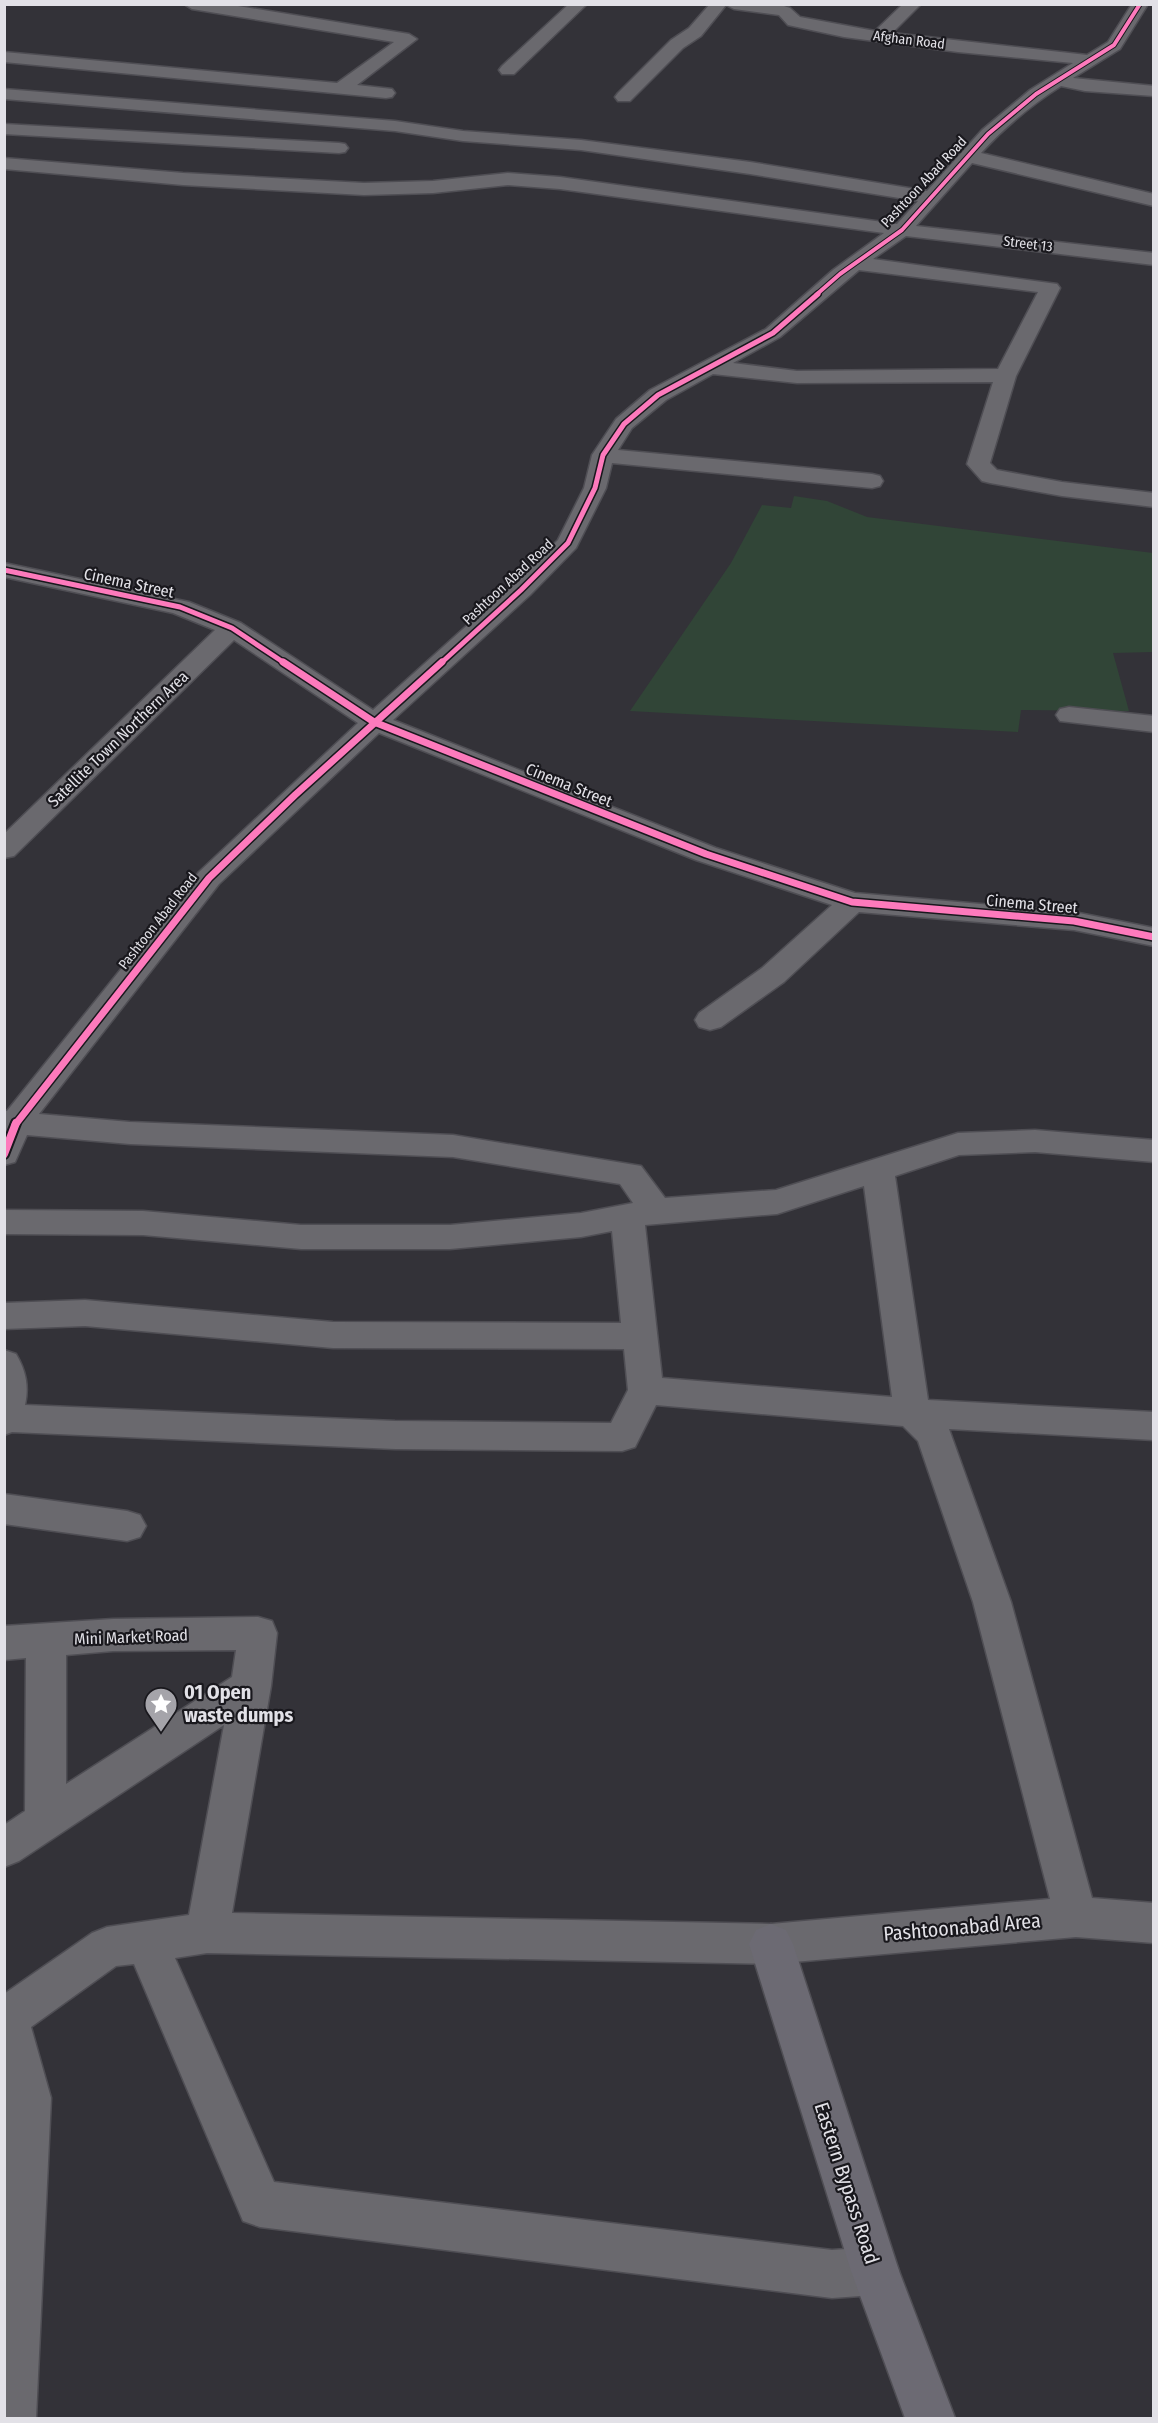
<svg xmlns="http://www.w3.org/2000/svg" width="1158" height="2423" viewBox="0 0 1158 2423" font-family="'Fira Sans Condensed',sans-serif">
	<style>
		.green { fill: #314537 }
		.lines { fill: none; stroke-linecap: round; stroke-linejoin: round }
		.minor-casing { stroke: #4f4e54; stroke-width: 3 }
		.major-casing { stroke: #4f4e54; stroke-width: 3 }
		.minor { fill: #6a696e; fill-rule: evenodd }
		.major { fill: #6c6a73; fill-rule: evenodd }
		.cycleway-far3-casing { stroke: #19181d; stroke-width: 6 }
		.cycleway-far2-casing { stroke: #19181d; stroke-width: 8 }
		.cycleway-far1-casing { stroke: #19181d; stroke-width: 10 }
		.cycleway-casing { stroke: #19181d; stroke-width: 12 }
		.cycleway-far3 { stroke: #fd7abc; stroke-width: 4 }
		.cycleway-far2 { stroke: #fd7abc; stroke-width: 5 }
		.cycleway-far1 { stroke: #fd7abc; stroke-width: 7 }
		.cycleway { stroke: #fd7abc; stroke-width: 8 }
		.labels { text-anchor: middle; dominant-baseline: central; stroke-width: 4.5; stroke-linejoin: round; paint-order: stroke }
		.far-street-label { font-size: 14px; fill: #e2e1e7; stroke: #19181d }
		.street-label { font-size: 16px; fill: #e2e1e7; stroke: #19181d }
		.near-poi-label { font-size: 20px; font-weight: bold; fill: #e2e1e7; stroke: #19181d; text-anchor: start }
		.near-street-label { font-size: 20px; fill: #e2e1e7; stroke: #19181d }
	</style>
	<rect width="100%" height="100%" fill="#333238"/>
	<path class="green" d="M794,496L827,501L867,517L1153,553V652L1113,653L1129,711L1021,710L1018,732L630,711L731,563L762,505L791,508Z"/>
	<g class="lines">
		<g class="minor-casing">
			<path id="minor" d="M184,4H226L409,34L417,39L357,85L392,89L395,93L392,97L386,98L4,62V52L337,83L394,42L192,9Z
				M569,4H587L514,74H502L499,70L502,66Z
				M710,4L784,6L790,8L800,17L875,31L903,4H921L892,33L1087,55L1108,42L1132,4H1148L1120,49L1073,78L1154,86V96L1085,91L1061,86C1031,105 1004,128 981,153L1154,194V206L972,163L916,226L1154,253V265L906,236L873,259L1057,284L1060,288L1016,376L990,463L997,470L1062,482L1154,493V507L1062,496L990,483L982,481L967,464L993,382L797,383L713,374L666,400L632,428L618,450L872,474L880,476L883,481L880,486L872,488L612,463L606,488L576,548L530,595L393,720L716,848L855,893L1074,912L1154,928V946L1074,930L859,912L784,982L721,1027L710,1030L699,1027L695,1020L699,1013L762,968L832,905L696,860L379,733L219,884L39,1114L130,1122L453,1135L641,1166L665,1198L776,1190L958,1133L1035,1130L1154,1140V1162L1035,1152L959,1155L895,1176L928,1400L1154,1412V1440L949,1429L1011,1602L1092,1898L1154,1903V1943L1076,1937L771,1964L207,1953L175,1958L274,2182L832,2250L875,2247L892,2254L899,2271L892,2288L875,2295L832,2298L260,2227L243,2221L134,1964L116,1966L31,2027L51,2098L36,2418H4V1994L92,1933L107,1927L189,1915L224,1725L19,1861L4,1867V1825L25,1811L26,1658L4,1660V1626L113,1619L258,1617L272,1621L277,1633L271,1686L232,1913L771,1924L1050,1899L973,1602L918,1441L903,1426L656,1405L635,1447L622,1451L395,1449L12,1432L4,1435V1350L16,1354C26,1371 29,1386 25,1405L395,1421L611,1423L628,1390L624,1349L333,1348L85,1326L4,1329V1303L85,1300L333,1322L621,1323L612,1231L581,1237L450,1249H301L143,1235L4,1234V1210L143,1211L301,1225H450L581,1213L633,1203L620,1184L453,1157L130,1144L27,1135L15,1162L4,1165V1111H7L199,872L358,723L234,640L14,856L4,858V834L215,630L173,613L4,577V563L189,602L241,623L373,710L512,585L558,540L584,488L592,455L616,419L650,390L766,329L833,270L884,233L560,189L508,185L433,193L364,195L183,185L4,169V158L183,173L364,183L433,181L508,173L560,177L897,224L918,201L750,174L581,150L463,141L395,131L4,99V89L395,121L463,131L581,140L750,162L927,191L982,130L1030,90L1073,63L958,52L844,37L788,25L779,15L734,9L726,5L701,36L683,48L630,101H618L615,97L618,93L671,40L689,28ZM859,270L1038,292L998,369L797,371L733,363L780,337ZM864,1186L892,1397L662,1378L645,1225L777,1214ZM236,1650L232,1677L66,1784V1655L113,1651Z
				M4,124L339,143L345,144L348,148L345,152L339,153L4,134Z
				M1069,707L1154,716V732L1060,721L1056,715L1060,709Z
				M4,1494L127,1511L140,1515L146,1526L140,1537L127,1541L4,1524Z"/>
		</g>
		<g class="major-casing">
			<path id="major" d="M771,1924L786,1930L793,1944L899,2271L955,2418H905L851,2271L749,1944L756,1930Z"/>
		</g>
		<use href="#minor" class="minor"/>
		<use href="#major" class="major"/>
		<g class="cycleway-far3-casing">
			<path id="cycleway-far3" d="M816,295L840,274L902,230L988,134L1036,94L1114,45L1140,4"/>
		</g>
		<g class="cycleway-far2-casing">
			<path id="cycleway-far2" d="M4,570L180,607L232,628L286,664
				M440,664L521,590L568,543L595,488L603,455L624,424L658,395L773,333L818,294"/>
		</g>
		<g class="cycleway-far1-casing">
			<path id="cycleway-far1" d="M283,662L374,722L706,854L852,902L1074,921L1154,937
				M15,1125L209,878L295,795L442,662"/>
		</g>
		<g class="cycleway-casing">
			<path id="cycleway" d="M4,1154L16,1123"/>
		</g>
		<use href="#cycleway-far3" class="cycleway-far3"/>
		<use href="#cycleway-far2" class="cycleway-far2"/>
		<use href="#cycleway-far1" class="cycleway-far1"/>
		<use href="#cycleway" class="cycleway"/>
	</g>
	<defs>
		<g id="sight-pin" transform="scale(1.725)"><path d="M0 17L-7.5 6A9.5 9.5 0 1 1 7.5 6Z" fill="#a5a4aa" stroke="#19181d"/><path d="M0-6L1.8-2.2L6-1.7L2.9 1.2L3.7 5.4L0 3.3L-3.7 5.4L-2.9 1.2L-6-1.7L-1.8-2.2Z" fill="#fff"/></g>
	</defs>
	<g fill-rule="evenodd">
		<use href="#sight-pin" x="161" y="1704"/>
	</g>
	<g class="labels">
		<g class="far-street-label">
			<text transform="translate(909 40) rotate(7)">Afghan Road</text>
			<text transform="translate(924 182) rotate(-47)">Pashtoon Abad Road</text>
			<text transform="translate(1028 244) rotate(7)">Street 13</text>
			<text transform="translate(508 582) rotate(-43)">Pashtoon Abad Road</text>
			<text transform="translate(158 921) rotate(-52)">Pashtoon Abad Road</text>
		</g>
		<g class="street-label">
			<text transform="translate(129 583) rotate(12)">Cinema Street</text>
			<text transform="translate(118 739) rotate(-44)">Satellite Town Northern Area</text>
			<text transform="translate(569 785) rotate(22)">Cinema Street</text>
			<text transform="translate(1032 904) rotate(5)">Cinema Street</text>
			<text transform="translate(131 1637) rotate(-2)">Mini Market Road</text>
		</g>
		<g class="near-poi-label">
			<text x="184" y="1692">01 Open<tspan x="184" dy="23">waste dumps</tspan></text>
		</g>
		<g class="near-street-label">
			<text transform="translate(962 1927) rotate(-5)">Pashtoonabad Area</text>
			<text transform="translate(847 2183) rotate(72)">Eastern Bypass Road</text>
		</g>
	</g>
	<rect width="1158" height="2423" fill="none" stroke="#e2e1e7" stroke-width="12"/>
</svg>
